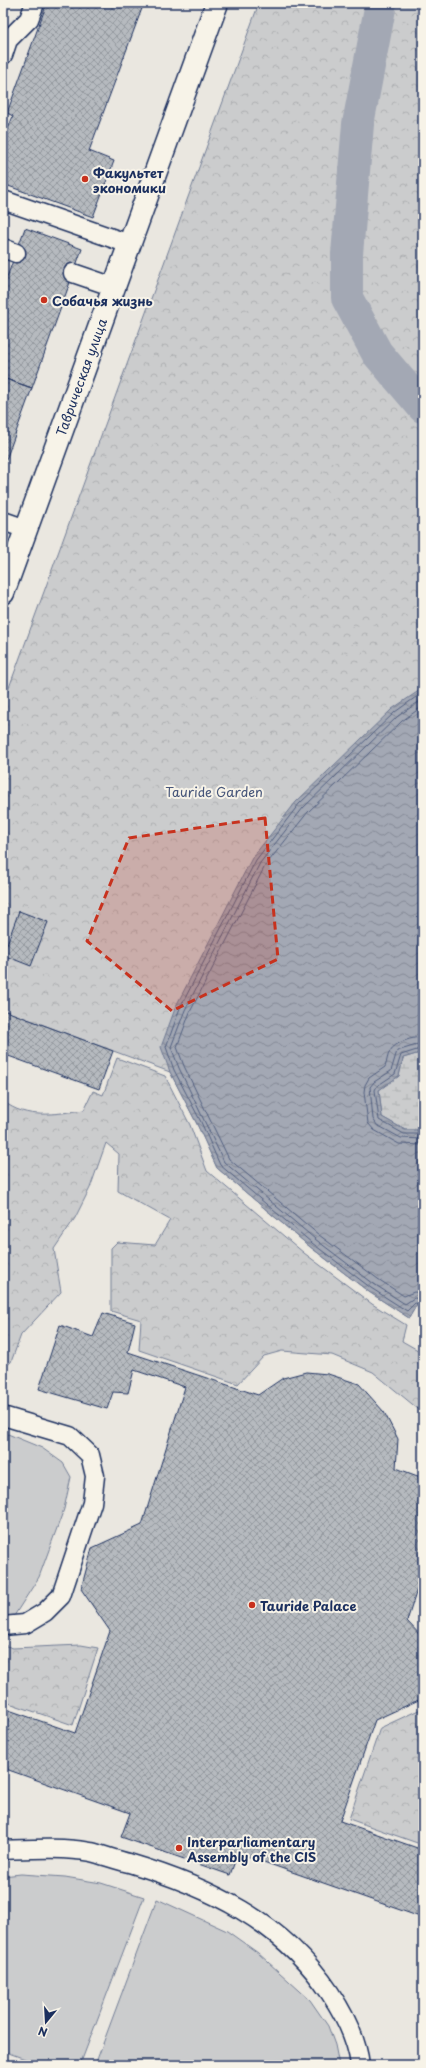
<svg xmlns="http://www.w3.org/2000/svg" width="426" height="2068" viewBox="0 0 426 2068" font-family="'Playpen Sans',sans-serif">
	<style>
		.green { fill: #cbcccd; stroke: #737e96 }
		.forest { fill: url(#forest-crowns); stroke: #737e96 }
		.wetland { fill: url(#wetland-marsh); stroke: #737e96 }
		.water { fill: url(#water-waves); stroke: #6d7892 }
		.lines { fill: none; stroke-linecap: round; stroke-linejoin: round }
		.shore { stroke: #515f80; stroke-width: 1 }
		.canal { stroke: #a3a8b4; stroke-width: 32 }
		.building { fill: url(#building-cross-hatch); stroke: #1b2f5e }
		.lane-casing { stroke: #1b2f5e; stroke-width: 21 }
		.secondary-casing { stroke: #1b2f5e; stroke-width: 25 }
		.lane { stroke: #f7f3e8; stroke-width: 18 }
		.secondary { stroke: #f7f3e8; stroke-width: 22 }
		.marked { fill: #c8321e; fill-opacity: 0.2; stroke: #c8321e; stroke-width: 3; stroke-dasharray: 8 5; stroke-linejoin: round }
		.poi-dot { fill: #c8321e; stroke: #f7f3e8; stroke-width: 1.5 }
		.labels { text-anchor: middle; dominant-baseline: central; stroke-width: 4; stroke-linejoin: round; paint-order: stroke }
		.poi-label { font-size: 13px; font-weight: bold; fill: #1b2f5e; stroke: #f7f3e8; text-anchor: start }
		.street-label { font-size: 13px; fill: #1b2f5e; stroke: #f7f3e8 }
		.park-label { font-size: 13px; fill: #47567a; stroke: #f7f3e8 }
	</style>
	<defs>
		<pattern id="forest-crowns" width="20" height="18" patternUnits="userSpaceOnUse"><rect width="20" height="18" fill="#cbcccd"/><path d="M2 6a3 3 0 1 1 6 0M12 15a3 3 0 1 1 6 0" fill="none" stroke="#aeb0b2"/></pattern>
		<pattern id="wetland-marsh" width="20" height="14" patternUnits="userSpaceOnUse"><rect width="20" height="14" fill="#cbcccd"/><path d="M1 5h8M5 5V1M11 12h8M15 12V8" fill="none" stroke="#aeb0b2"/></pattern>
		<pattern id="water-waves" width="16" height="10" patternUnits="userSpaceOnUse"><rect width="16" height="10" fill="#a3a8b4"/><path d="M0 5q4-4 8 0t8 0" fill="none" stroke="#848996"/></pattern>
		<pattern id="building-cross-hatch" width="8" height="8" patternUnits="userSpaceOnUse"><rect width="8" height="8" fill="#b6babf"/><path d="M0 0l8 8M0 8l8-8" fill="none" stroke="#93989e"/></pattern>
	</defs>
	<rect width="100%" height="100%" fill="#eae7e0"/>
	<filter id="ink" filterUnits="userSpaceOnUse"><feTurbulence type="fractalNoise" baseFrequency=".025" numOctaves="2"/><feDisplacementMap in="SourceGraphic" scale="8" xChannelSelector="R" yChannelSelector="G"/><feConvolveMatrix kernelMatrix="1 2 1 2 8 2 1 2 1" color-interpolation-filters="sRGB"/></filter>
	<g filter="url(#ink)">
		<path class="green" d="M3,1432L42,1448L63,1463L71,1477L64,1509L39,1577L14,1616H3Z
			M21,1874L65,1877L101,1883L144,1897L80,2065H42L3,2051V1876Z
			M157,1899L227,1931L258,1953L310,2000L328,2026L335,2045L339,2065H95Z"/>
		<path class="forest" d="M259,3H423V1310L416,1306L409,1318L369,1292L309,1246L217,1168L197,1124L170,1072L3,1010V704Z
			M117,1058L165,1076L190,1125L207,1171L304,1253L372,1304L406,1325L402,1341L423,1353V1413L373,1372L332,1355L282,1351L264,1356L238,1384L139,1350L141,1320L111,1311V1248L117,1242L155,1245L170,1220L118,1191L119,1154L106,1143L90,1188L75,1218L54,1249L61,1292L21,1335L11,1362L3,1368V1101C27,1120 55,1114 84,1110L93,1091L103,1095Z
			M3,1645L13,1648L81,1645L98,1648L73,1725L3,1701Z
			M423,1708V1845L349,1819L380,1728Z"/>
		<path class="wetland" d="M423,1052V1130H405L382,1117L379,1090L399,1076L403,1058Z"/>
		<path class="water" d="M423,688V1052L403,1058L399,1076L379,1090L382,1117L405,1130H423V1310L416,1306L409,1318L369,1292L309,1246L217,1168L197,1124L170,1072L161,1047L176,1006L252,858L296,802L392,709Z"/>
		<g class="lines">
			<path class="shore" d="M423,692L395,712L299,804L256,860L180,1008L166,1047L174,1070L201,1122L220,1165L312,1243L371,1288L407,1311L415,1303L423,1305
				M423,699L398,716L303,808L260,863L185,1010L171,1047L179,1068L224,1162L315,1239L374,1284L405,1304L414,1298L423,1299
				M423,706L402,721L308,812L265,866L190,1012L177,1047L184,1066L229,1159L319,1235L378,1279L404,1296L414,1292L423,1293
				M423,1037C413,1037 395,1042 390,1051C387,1056 387,1062 385,1067L369,1078L365,1085L364,1092L368,1123L374,1130L399,1144L423,1145
				M423,1043L397,1051L391,1071L374,1082L370,1087L373,1119L377,1125L401,1138L423,1139
				M423,1048L401,1055L395,1074L377,1086L375,1090L379,1120L404,1134H423"/>
			<path class="canal" d="M381,3L358,124L347,254V298L377,353L423,407"/>
		</g>
		<path class="building" d="M47,3H144L89,151L114,161L93,217L3,184V164L7,154L3,153V142L13,116L7,113Z
			M25,228L82,249L32,388L3,378V288Z
			M3,378L32,388L3,468Z
			M19,911L48,922L31,966L3,955Z
			M3,1010L113,1051L99,1089L3,1054Z
			M103,1313L135,1323L128,1352L258,1395L283,1378L306,1372L328,1374L359,1384L384,1412L398,1439L396,1468L423,1478V1571L407,1621L423,1638V1698L375,1720L340,1821L423,1850V1918L238,1853L230,1875L121,1837L130,1813L3,1768V1708L75,1733L110,1631L81,1589L92,1548L142,1525L185,1387L134,1370L128,1393L113,1392L107,1409L39,1389L60,1325L93,1337Z"/>
		<g class="lines">
			<g class="lane-casing">
				<path id="lane" d="M3,55L8,40L29,19L35,3
					M3,200L129,244
					M3,248L16,253
					M73,273L114,287
					M3,521L26,529
					M3,1416L70,1436L90,1455L95,1476L92,1503L61,1596L45,1612L25,1624L3,1626
					M3,1850C32,1849 62,1847 91,1852C103,1855 116,1860 129,1863C209,1887 282,1921 330,1993C344,2014 357,2039 360,2065"/>
			</g>
			<g class="secondary-casing">
				<path id="secondary" d="M3,593L217,3"/>
			</g>
			<use href="#lane" class="lane"/>
			<use href="#secondary" class="secondary"/>
		</g>
	</g>
	<path class="marked" d="M265,818L278,959L172,1011L87,941L129,838Z"/>
	<g class="poi-dot">
		<circle cx="85" cy="179" r="4"/>
		<circle cx="44" cy="300" r="4"/>
		<circle cx="252" cy="1605" r="4"/>
		<circle cx="179" cy="1848" r="4"/>
	</g>
	<g class="labels">
		<g class="poi-label">
			<text x="93" y="172">Факультет<tspan x="93" dy="15">экономики</tspan></text>
			<text x="52" y="300">Собачья жизнь</text>
			<text x="260" y="1605">Tauride Palace</text>
			<text x="187" y="1841">Interparliamentary<tspan x="187" dy="15">Assembly of the CIS</tspan></text>
		</g>
		<g class="street-label">
			<text transform="translate(81 377) rotate(-70)">Таврическая улица</text>
		</g>
		<g class="park-label">
			<text x="214" y="791">Tauride Garden</text>
		</g>
	</g>
	<rect width="426" height="2068" fill="none" stroke="#f7f3e8" stroke-width="16"/>
	<rect x="8" y="8" width="410" height="2052" fill="none" stroke="#1b2f5e" stroke-width="1.5" filter="url(#ink)"/>
	<g transform="translate(46 2022) rotate(198)" stroke="#f7f3e8" stroke-width="3" paint-order="stroke">
	<path d="M0-3L7 15L0 10L-7 15Z" fill="#1b2f5e"/>
	<text y="-6" font-size="11" font-weight="bold" text-anchor="middle" fill="#1b2f5e">N</text>
	</g>
</svg>
